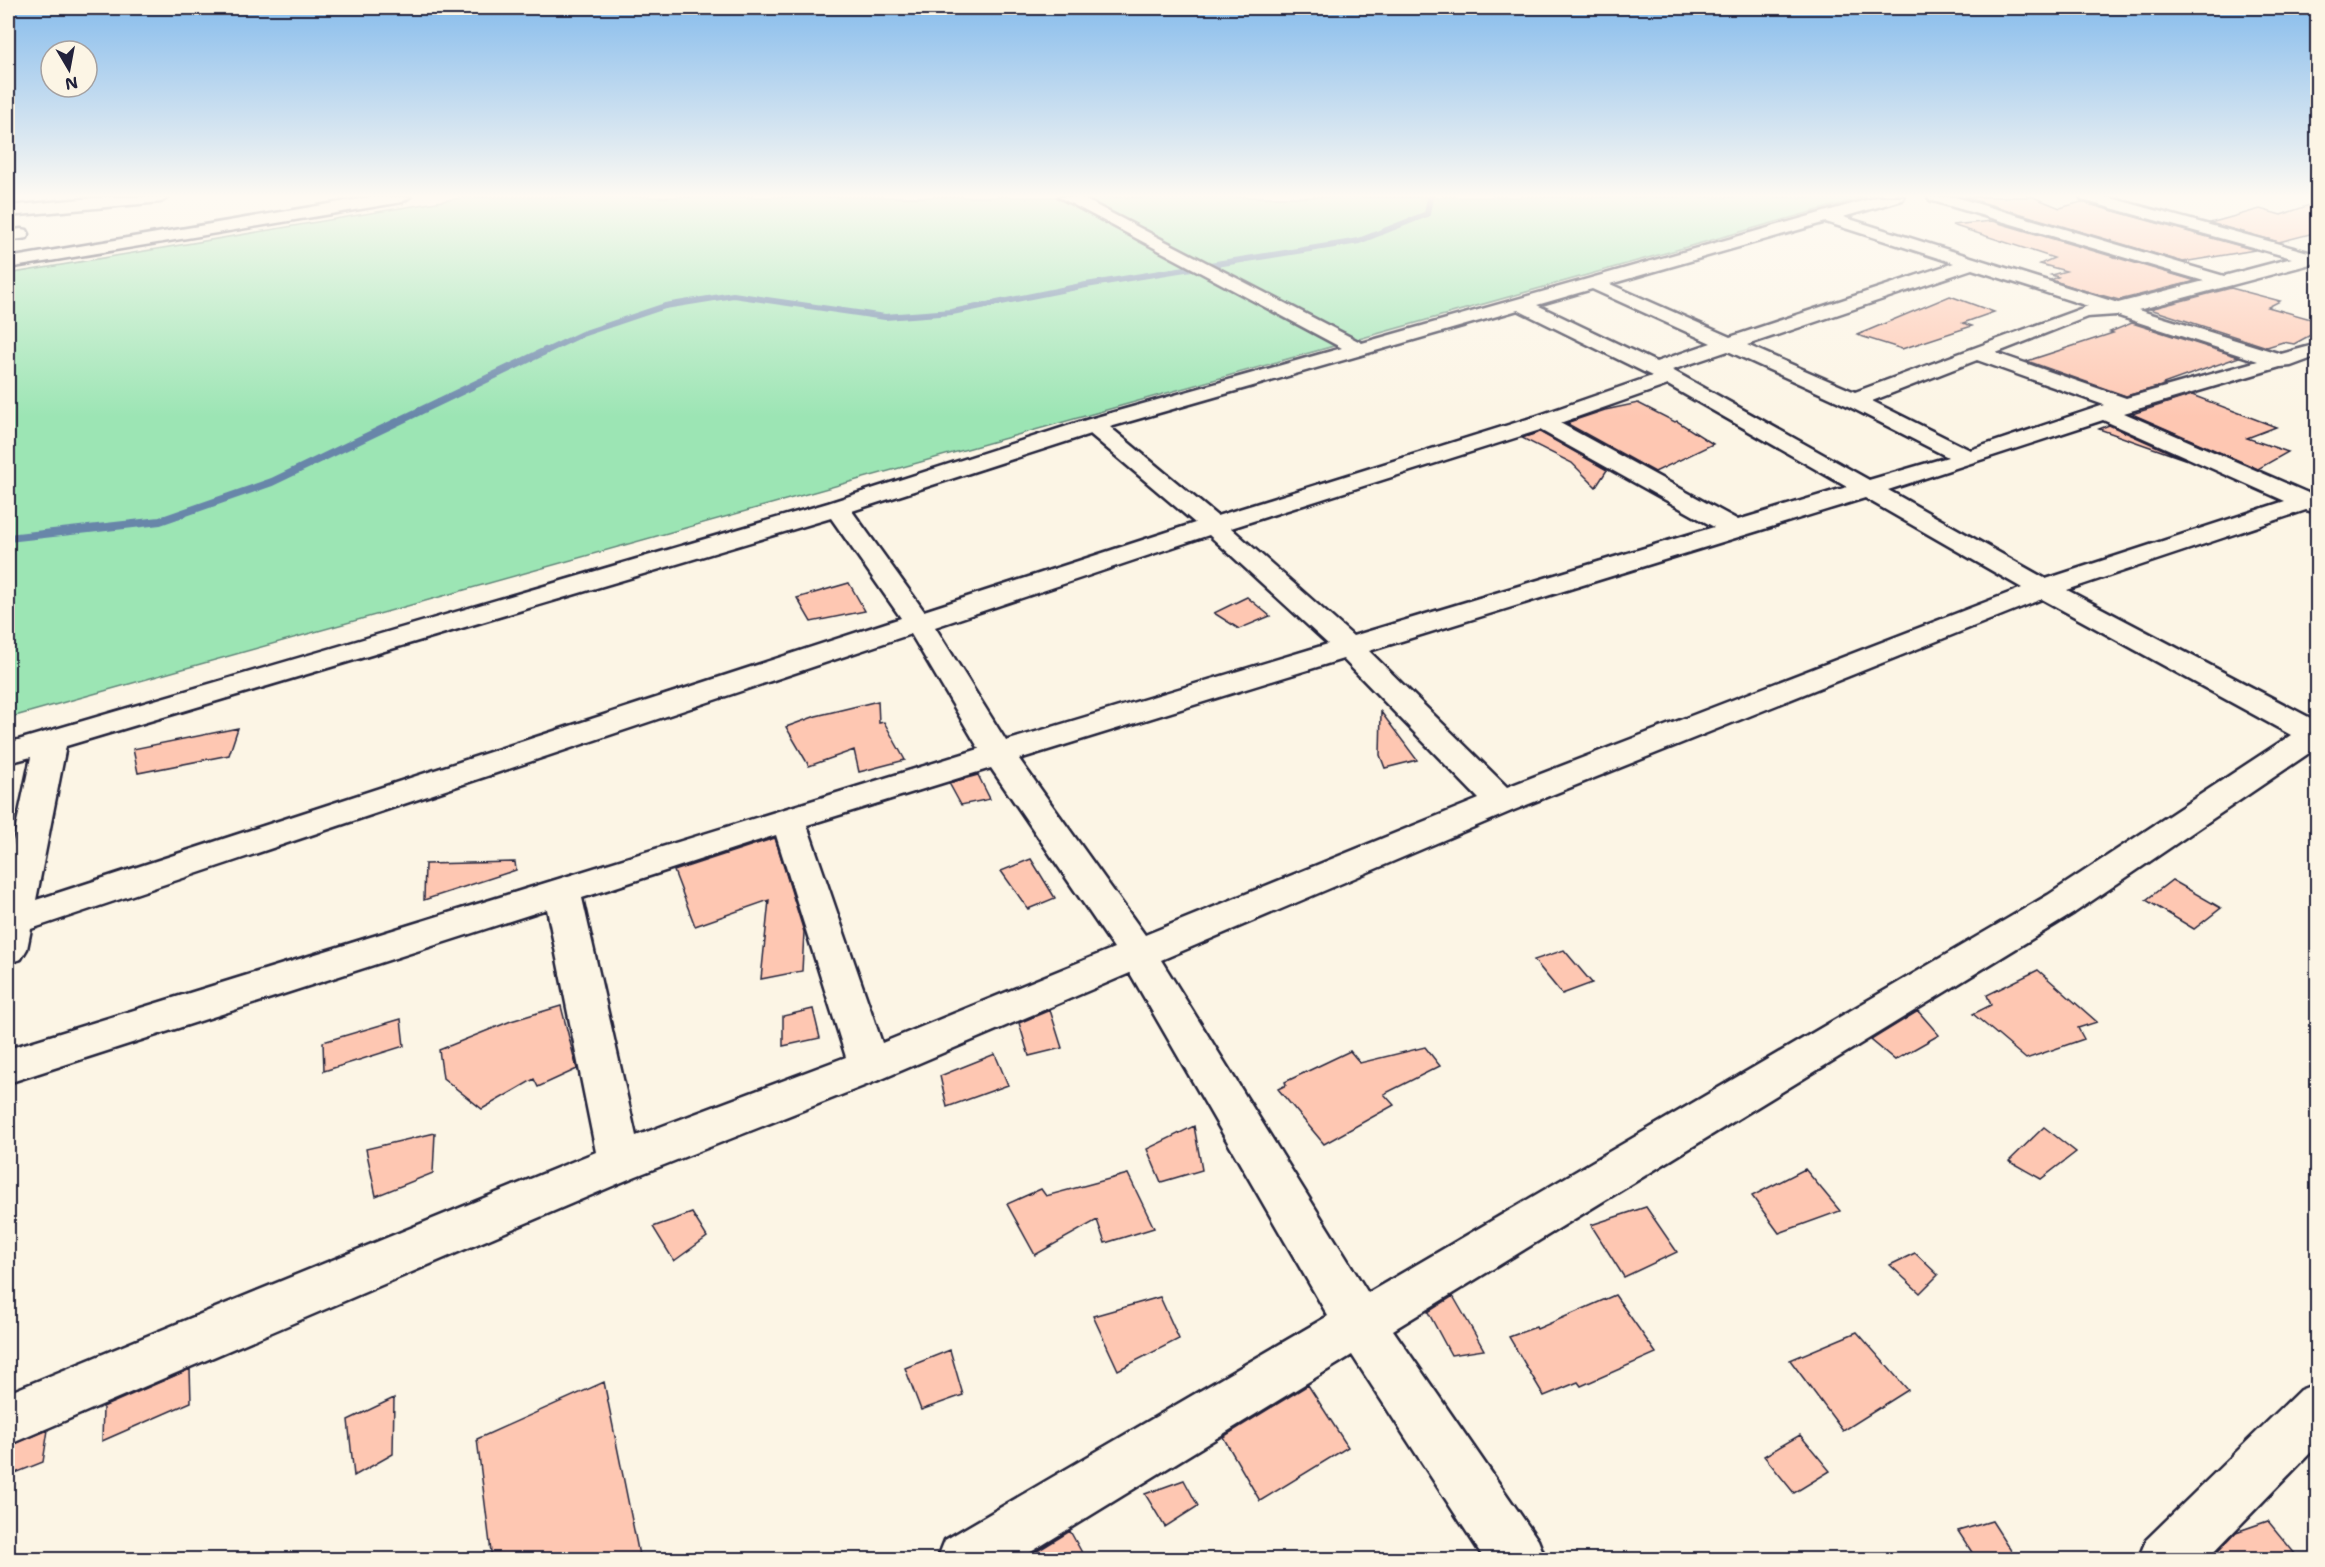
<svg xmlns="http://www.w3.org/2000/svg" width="2325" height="1567" viewBox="0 0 2325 1567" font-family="'Shantell Sans',sans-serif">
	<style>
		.green { fill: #9ce5b4; stroke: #5f8478; stroke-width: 1.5 }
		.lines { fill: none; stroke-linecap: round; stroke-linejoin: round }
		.stream-far1 { stroke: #6886a9; stroke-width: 6 }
		.stream { stroke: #6886a9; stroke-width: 8 }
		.building { fill: #fec7b2; stroke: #22223b; stroke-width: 1.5 }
		.street-casing { stroke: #22223b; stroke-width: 5 }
		.street { fill: #fcf5e5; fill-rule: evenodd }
	</style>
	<rect width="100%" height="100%" fill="#fcf5e5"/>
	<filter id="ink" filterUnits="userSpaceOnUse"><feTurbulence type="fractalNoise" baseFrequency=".0167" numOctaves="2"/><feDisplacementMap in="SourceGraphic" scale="12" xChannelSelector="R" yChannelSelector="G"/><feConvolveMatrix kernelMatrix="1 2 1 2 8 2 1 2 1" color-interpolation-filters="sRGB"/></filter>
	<g filter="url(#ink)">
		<path class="green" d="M466,197H1865L8,718V274Z"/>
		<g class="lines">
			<path class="stream-far1" d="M542,353L582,334L665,306L733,295L885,317L952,312L1086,285L1359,241L1427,214L1430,197"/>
			<path class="stream" d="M8,538L160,521L272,482L545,351"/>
		</g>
		<path class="building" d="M1964,197H2033L2060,208L2081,202L2255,250L2183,262Z
			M2318,202V232L2279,242L2210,223L2260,209L2281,215Z
			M1992,221L2196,281L2119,300L2086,291L2051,280L2058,277L2051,275L2066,271L2040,264L2054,258L1952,225Z
			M2231,288L2280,301L2268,307L2318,321V331L2294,344L2283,342L2267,347L2150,309Z
			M1950,296L1994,312L1963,323L1972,326L1902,349L1857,335Z
			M2132,323L2239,357L2163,384L2165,385L2126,396L2027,361L2113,333L2110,332Z
			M2192,395L2276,427L2247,438L2288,452L2258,469L2132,414Z
			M1638,403L1675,422L1677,421L1713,444L1655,472L1566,423L1605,410Z
			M2109,425L2187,460L2099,429Z
			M1540,432L1607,470L1596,487L1572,463L1522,438Z
			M849,583L865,611L811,622L797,598Z
			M1247,597L1270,616L1239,629L1214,613Z
			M878,701L879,723L884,722L905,760L859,772L854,750L809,766L786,727L816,716Z
			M1381,712L1417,760L1385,768L1380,755Z
			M238,728L229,755L138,773L133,749Z
			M978,775L990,799L961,805L949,783Z
			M775,838L804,932L802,971L761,979L769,900L695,926L674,871Z
			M1031,859L1055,898L1028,909L1001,871Z
			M515,862L516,870L424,900L425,864Z
			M2172,880L2221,908L2194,929L2146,900Z
			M1564,950L1592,983L1562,994L1534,960Z
			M2038,970L2097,1022L2078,1028L2084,1039L2026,1059L1973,1014L1991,1005L1987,995Z
			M561,1006L577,1069L538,1087L534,1079L482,1109L443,1078L439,1050L511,1021Z
			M813,1009L820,1038L783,1046V1016Z
			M1050,1010L1062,1048L1029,1056L1019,1023Z
			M1918,1011L1939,1035L1895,1060L1871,1040Z
			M401,1019L404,1046L324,1071L323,1042Z
			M1425,1047L1440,1066L1384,1094L1394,1105L1324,1144L1278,1089L1286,1085L1285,1082L1350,1051L1360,1063Z
			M995,1054L1008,1085L947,1107L940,1076Z
			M1194,1126L1202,1170L1161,1182L1147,1149Z
			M2044,1127L2076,1152L2041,1179L2009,1161Z
			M435,1133L433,1173L376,1196L366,1149Z
			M1805,1169L1840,1211L1779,1233L1752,1196Z
			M1128,1174L1154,1228L1105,1243L1097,1220L1035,1255L1007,1204L1041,1189L1046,1196Z
			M1646,1207L1677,1252L1624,1277L1591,1225Z
			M692,1213L707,1237L674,1261L653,1227Z
			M1915,1253L1938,1275L1920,1293L1890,1265Z
			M1615,1295L1656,1353L1581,1386L1578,1382L1544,1396L1509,1337L1536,1327L1537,1329Z
			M1453,1296L1468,1322L1484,1350L1451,1355L1428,1312Z
			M1160,1297L1179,1339L1118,1370L1093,1316Z
			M1857,1332L1908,1390L1843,1431L1790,1360Z
			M950,1350L963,1395L921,1410L905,1368Z
			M190,1369L191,1402L102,1441L103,1407Z
			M604,1382L640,1560H492L477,1439Z
			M1308,1385L1348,1447L1260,1501L1223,1437Z
			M394,1398L393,1454L354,1476L348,1420Z
			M48,1430L43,1462L8,1476V1447Z
			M1800,1435L1830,1471L1794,1493L1764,1456Z
			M1184,1480L1198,1506L1165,1527L1145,1494Z
			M1992,1521L2017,1560H1977L1958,1531Z
			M2268,1521L2300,1560H2210L2236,1532Z
			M1070,1531L1086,1560H1033L1031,1555Z"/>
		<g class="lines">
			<g class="street-casing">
				<path id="street" d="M104,197H169L161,202L8,216V206Z
					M371,197H410L402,202L8,268V258Z
					M1059,197H1080L1362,343L1877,197H1904L1902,200L1843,217L2118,303L2204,281L1930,200L1928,197H1955L2224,276L2292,258L2082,200L2080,197H2107L2312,253L2318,252V262L2138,310L2281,354L2318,344V356L2291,366L2280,367L2124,413L2308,493L2318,491V513L2306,510L2067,590L2318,722V747L2074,913L1393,1330L1538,1540L1546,1560H1485L1352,1355L1018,1560H937L945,1540L1328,1316L1130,973L884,1078L636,1176L8,1445V1393L596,1152L547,909L8,1083V1049L979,749L911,634L31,929L27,949L21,959L8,963V865L31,757L8,763V743L828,503L1086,420L1342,348ZM1826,222L1954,263L1730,337L1610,284ZM1972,269L2088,306L1855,392L1747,345ZM1592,289L1711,343L1656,362L1537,305ZM1518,310L1652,376L1534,417L1217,516L1110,427ZM2116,315L2258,361L2126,398L1996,353L2087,317ZM1728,351L1846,405L1948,457L1869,480L1672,370ZM1977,360L2104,405L1970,450L1872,401ZM1668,385L1847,487L1738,520L1560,423ZM2103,420L2285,501L2046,579L1888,490ZM1540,430L1714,527L1353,636L1231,528ZM1090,434L1195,523L924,611L852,511ZM1865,498L2022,588L1507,787L1369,651ZM831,518L901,618L36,900L66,746ZM1209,535L1328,644L1006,741L935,627ZM2042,599L2291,735L2048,895L1368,1293L1161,960L1514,810ZM1343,659L1479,799L1145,935L1019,759ZM991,768L1114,948L882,1043L807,825ZM776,835L846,1057L636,1136L582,898Z
					M21,229L27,230L29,234L27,238L8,241V231Z
					M2318,1383V1445L2206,1560H2138L2146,1540L2300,1390Z"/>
			</g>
			<use href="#street" class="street"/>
		</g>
	</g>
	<linearGradient id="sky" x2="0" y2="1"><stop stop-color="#87bcec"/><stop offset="0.47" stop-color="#fefaf3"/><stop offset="1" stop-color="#fefaf3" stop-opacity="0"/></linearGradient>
	<rect width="2325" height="417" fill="url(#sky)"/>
	<rect width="2325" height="1567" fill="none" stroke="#fcf5e5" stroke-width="30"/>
	<rect x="15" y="15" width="2295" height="1537" fill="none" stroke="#22223b" stroke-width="2" filter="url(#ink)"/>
	<g transform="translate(69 69) rotate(170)"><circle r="28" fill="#fcf5e5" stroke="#a5a1a1" stroke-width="1.5"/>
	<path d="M0-4.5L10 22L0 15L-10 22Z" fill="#22223b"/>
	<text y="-9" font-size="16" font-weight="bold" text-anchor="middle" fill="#22223b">N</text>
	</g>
</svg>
